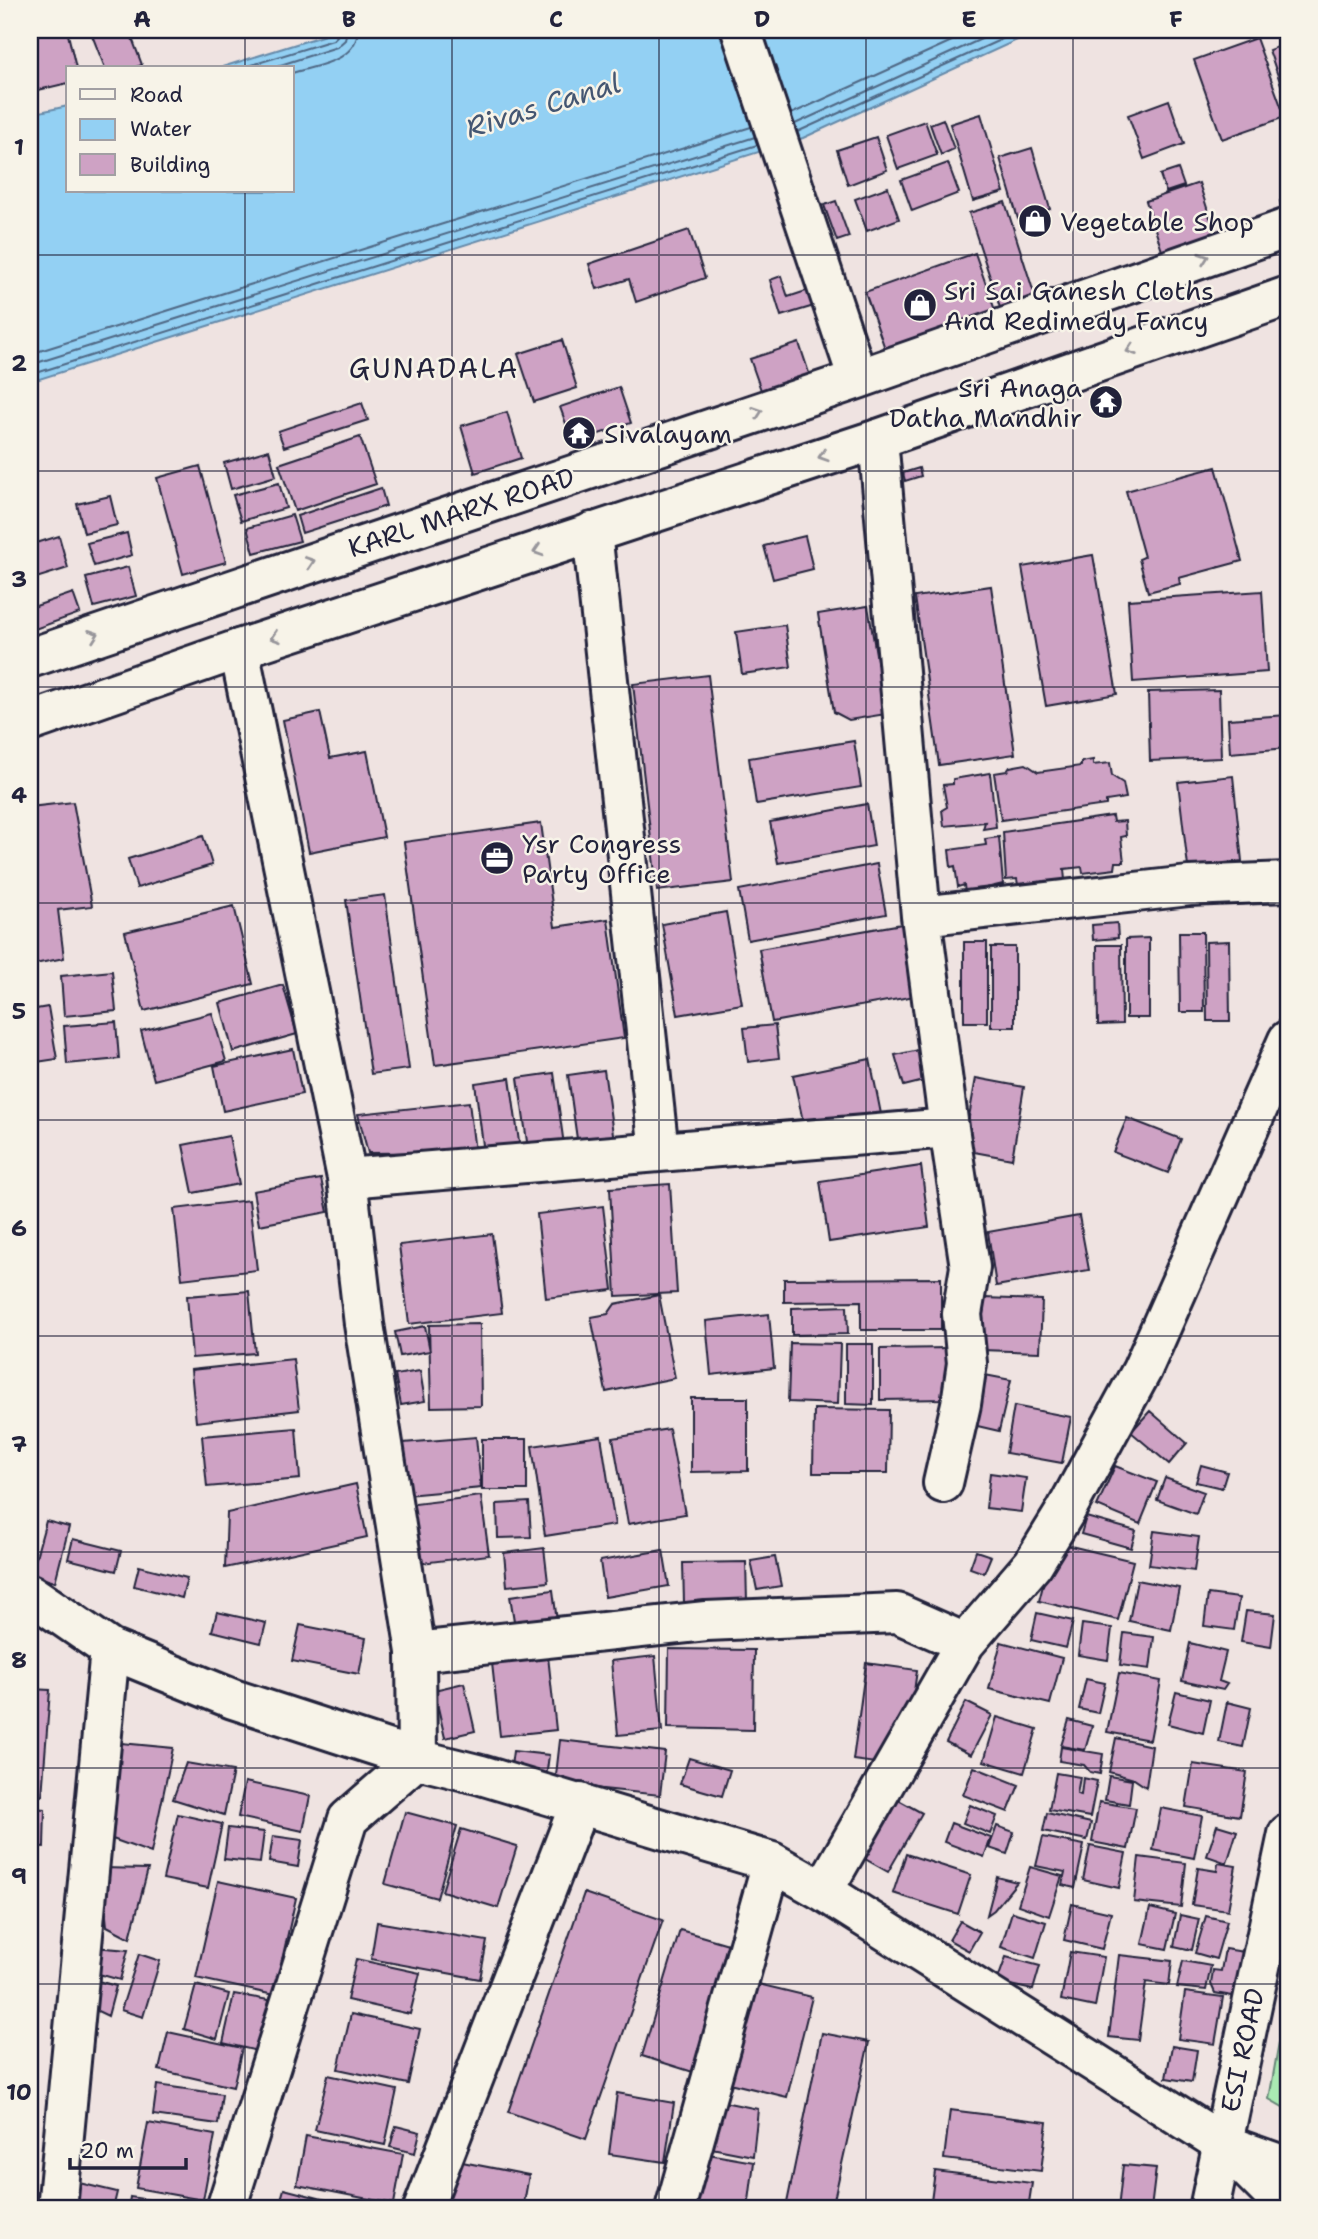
<svg xmlns="http://www.w3.org/2000/svg" width="1318" height="2239" viewBox="0 0 1318 2239" font-family="'Shantell Sans',sans-serif">
	<style>
		.green { fill: #aaeab3; stroke: #668677; stroke-width: 2 }
		.water { fill: #93d0f3; stroke: #668aa9; stroke-width: 2 }
		.lines { fill: none; stroke-linecap: round; stroke-linejoin: round }
		.shore { stroke: #4f6885; stroke-width: 2 }
		.building { fill: #cea2c4; stroke: #22223b; stroke-width: 2 }
		.street-casing { stroke: #22223b; stroke-width: 44 }
		.secondary-casing { stroke: #22223b; stroke-width: 44 }
		.street { stroke: #f7f3e8; stroke-width: 38 }
		.secondary { stroke: #f7f3e8; stroke-width: 38 }
		.oneway { stroke: #97959a }
		.grid { fill: none; stroke: #22223b; stroke-width: 2; stroke-opacity: 0.55 }
		.labels { text-anchor: middle; dominant-baseline: central; stroke-width: 5; stroke-linejoin: round; paint-order: stroke }
		.poi-label { font-size: 26px; fill: #22223b; stroke: #f7f3e8; text-anchor: start }
		.street-label { font-size: 26px; fill: #22223b; stroke: #f7f3e8 }
		.water-label { font-size: 28px; font-style: italic; fill: #445672; stroke: #f7f3e8 }
		.neighbourhood-label { font-size: 28px; letter-spacing: 2px; fill: #22223b; stroke: #f7f3e8 }
		.neatline { fill: none; stroke: #22223b; stroke-width: 2.5 }
		.grid-label { font-size: 23px; text-anchor: middle; font-weight: bold; fill: #22223b }
	</style>
	<rect width="100%" height="100%" fill="#efe3e1"/>
	<filter id="ink" filterUnits="userSpaceOnUse"><feTurbulence type="fractalNoise" baseFrequency=".0143" numOctaves="2"/><feDisplacementMap in="SourceGraphic" scale="14" xChannelSelector="R" yChannelSelector="G"/><feConvolveMatrix kernelMatrix="1 2 1 2 8 2 1 2 1" color-interpolation-filters="sRGB"/></filter>
	<g filter="url(#ink)">
		<path class="green" d="M1288,1990V2110L1269,2099Z"/>
		<path class="water" d="M341,30H1039L803,138L30,382V114L68,106V191H292V68H219Z"/>
		<g class="lines">
			<path class="shore" d="M242,68L333,40L337,36L338,30
				M271,68L337,47L345,40L347,30
				M292,73C317,65 356,62 358,30
				M791,114L976,30
				M795,124L1001,30
				M797,132L1022,30
				M30,354L751,127
				M30,365L755,137
				M30,375L757,145"/>
		</g>
		<path class="building" d="M30,30H67L76,68H68V83L30,92Z
			M90,30H129L142,65L133,68H105Z
			M1256,38L1285,117L1222,139L1194,60Z
			M1288,43V91L1284,93L1269,50Z
			M1169,100L1184,144L1144,159L1128,115Z
			M981,114L1004,192L973,201L950,124Z
			M943,119L954,149L941,155L930,124Z
			M925,121L937,155L898,169L886,135Z
			M876,137L887,170L848,185L837,150Z
			M1032,148L1050,209L1018,219L1000,158Z
			M948,163L959,193L912,211L901,180Z
			M1178,169L1184,186L1166,192L1160,175Z
			M1199,183L1216,236L1163,254L1146,201Z
			M888,187L899,219L867,231L855,199Z
			M1288,198V210L1283,212L1280,201Z
			M836,201L849,237L837,241L824,205Z
			M1005,202L1040,312L1005,323L969,213Z
			M689,230L705,278L636,302L629,279L597,289L589,264Z
			M975,253L998,319L888,357L865,292Z
			M781,276L788,297L809,290L814,306L781,316L770,280Z
			M562,340L577,388L534,402L518,354Z
			M799,343L810,376L762,393L750,359Z
			M619,387L631,423L573,443L560,407Z
			M362,403L368,420L284,447L278,431Z
			M507,412L521,458L475,473L461,426Z
			M360,437L376,484L295,511L279,464Z
			M269,450L276,476L231,489L224,463Z
			M200,466L226,562L183,574L157,478Z
			M1216,467L1242,561L1179,578L1180,584L1148,592L1139,559L1144,557L1126,491Z
			M919,468L921,476L905,481L903,473Z
			M279,483L286,508L241,521L233,495Z
			M381,488L386,506L302,533L297,516Z
			M110,496L117,525L84,533L77,504Z
			M292,515L300,541L254,553L247,528Z
			M127,533L132,555L94,566L87,543Z
			M59,536L68,568L30,580V545Z
			M805,536L813,569L773,579L764,546Z
			M1093,555L1117,694L1046,706L1022,567Z
			M128,567L136,596L94,607L86,578Z
			M991,586L1015,754L939,765L915,597Z
			M1262,591L1267,672L1133,682L1128,600Z
			M73,593L80,613L32,630L30,622V608Z
			M868,606L886,714L849,720L834,712L818,614Z
			M785,625L791,667L742,674L736,632Z
			M708,675L733,882L657,891L633,684Z
			M1219,690L1221,758L1150,761L1148,692Z
			M320,712L330,758L367,751L384,837L309,852L283,720Z
			M1288,715V748L1230,753L1228,719Z
			M854,741L861,787L756,804L749,758Z
			M1093,760V765L1110,763L1112,776L1123,783L1126,798L1106,801V805L1001,820L994,773L1007,771L1010,767L1026,764L1038,772L1081,766V762Z
			M990,773L996,827L983,829L985,822L944,826L942,810L947,807L943,785L953,784V779Z
			M1233,776L1242,861L1188,867L1178,782Z
			M73,802L92,906L58,910L64,958L30,965V902L34,901L30,874V807Z
			M867,804L874,846L778,863L770,822Z
			M1112,816L1113,822L1125,821L1126,836L1121,837L1124,862H1116L1115,869L1083,873L1082,867L1064,869L1065,880L1018,885L1017,879L1006,880L1003,832Z
			M541,823L555,927L608,919L624,1038L435,1065L404,842Z
			M203,836L212,865L137,888L128,859Z
			M999,837L1003,884L965,893L964,885L958,887L955,866L951,867L949,850L986,845L985,839Z
			M877,864L886,914L748,940L739,890Z
			M385,895L409,1069L371,1074L346,900Z
			M234,906L253,984L144,1011L125,932Z
			M726,912L742,1004L678,1015L662,924Z
			M1117,923L1118,938L1093,940L1092,925Z
			M902,924L915,996L772,1022L759,949Z
			M1179,932H1203L1204,1012H1180Z
			M1149,938V1018H1126V939Z
			M1229,941L1230,1021H1207L1206,942Z
			M964,942H987V1022H964Z
			M1097,945H1121L1122,1024L1098,1025Z
			M991,947H1015V1027H991Z
			M112,971L116,1011L64,1016L61,976Z
			M283,985L297,1034L233,1052L220,1003Z
			M48,1007L57,1059L30,1063V1010Z
			M212,1013L226,1061L154,1080L141,1031Z
			M116,1022L119,1059L67,1064L64,1026Z
			M775,1025L779,1058L748,1062L744,1028Z
			M293,1049L302,1094L223,1111L214,1066Z
			M924,1049L932,1079L904,1086L895,1055Z
			M870,1059L882,1119L806,1135L793,1075Z
			M604,1070L614,1141L578,1146L568,1075Z
			M554,1073L564,1145L528,1149L518,1078Z
			M510,1078L520,1149L484,1153L475,1083Z
			M976,1078L1024,1087L1012,1159L963,1150Z
			M469,1102L475,1152L368,1153L358,1114Z
			M1127,1118L1181,1139L1168,1173L1113,1152Z
			M229,1136L239,1184L193,1193L183,1145Z
			M921,1166L929,1227L829,1242L820,1181Z
			M321,1179L328,1212L259,1225L253,1191Z
			M670,1184L677,1293L616,1296L610,1188Z
			M249,1200L257,1270L182,1279L174,1209Z
			M603,1206L613,1290L546,1298L537,1214Z
			M1079,1216L1089,1270L996,1286L988,1232Z
			M492,1234L502,1313L409,1324L399,1245Z
			M941,1278V1330H861V1301L784,1302V1279Z
			M249,1291L255,1353L192,1358L187,1296Z
			M659,1295L675,1378L606,1392L591,1317L608,1314L615,1304Z
			M984,1298L1042,1300L1040,1352L981,1350Z
			M847,1306L848,1334L792,1335V1308Z
			M769,1314L774,1368L711,1375L706,1321Z
			M480,1324L481,1406L431,1407L429,1325Z
			M425,1326L430,1351L400,1356L395,1332Z
			M790,1343L840,1344L838,1404L788,1402Z
			M846,1344H873V1405L846,1404Z
			M948,1348L949,1399L880,1400V1349Z
			M293,1359L299,1410L196,1422L191,1370Z
			M420,1371L425,1401L401,1405L395,1375Z
			M985,1375L1011,1380L999,1431L973,1425Z
			M691,1398H748V1471L691,1472Z
			M1014,1406L1071,1417L1062,1463L1006,1453Z
			M814,1409L889,1410L888,1473H813Z
			M1150,1411L1187,1443L1169,1464L1131,1432Z
			M296,1428L300,1479L207,1487L202,1436Z
			M669,1429L685,1514L628,1524L613,1438Z
			M601,1436L615,1525L545,1536L532,1446Z
			M476,1437L481,1488L396,1496L391,1444Z
			M482,1439H527V1490H482Z
			M1201,1465L1227,1472L1222,1488L1196,1482Z
			M1115,1466L1157,1482L1140,1524L1097,1506Z
			M990,1473L1026,1478L1021,1512L986,1508Z
			M1165,1478L1204,1492L1196,1514L1157,1500Z
			M356,1484L367,1537L225,1568L227,1513Z
			M481,1496L489,1555L405,1565L398,1506Z
			M529,1502L531,1537L498,1538L497,1504Z
			M1086,1517L1136,1531L1131,1548L1081,1534Z
			M46,1521L69,1527L55,1582L31,1575Z
			M1154,1531L1199,1537L1194,1571L1149,1565Z
			M73,1539L121,1551L116,1571L68,1559Z
			M1054,1542L1133,1561L1118,1620L1039,1601Z
			M544,1548L548,1582L507,1586L504,1553Z
			M663,1550L669,1586L605,1597L600,1561Z
			M976,1551L991,1556L984,1573L970,1568Z
			M775,1557L781,1586L757,1590L751,1561Z
			M746,1562L747,1602L684,1603L683,1563Z
			M139,1566L187,1578L182,1598L134,1586Z
			M1137,1580L1179,1588L1171,1630L1129,1621Z
			M553,1590L557,1621L515,1627L510,1596Z
			M1208,1594L1239,1598L1234,1630L1204,1626Z
			M1246,1611L1275,1614L1271,1647L1241,1642Z
			M217,1612L266,1623L261,1643L212,1631Z
			M1037,1613L1073,1621L1066,1648L1031,1640Z
			M1082,1624L1112,1628L1108,1660L1078,1655Z
			M300,1625L366,1638L359,1674L292,1661Z
			M1124,1633L1154,1637L1150,1669L1120,1665Z
			M1001,1642L1062,1658L1050,1704L989,1689Z
			M1190,1643L1226,1652L1219,1681L1227,1684L1223,1690L1182,1681Z
			M669,1649L754,1650L753,1730L668,1728Z
			M548,1656L556,1730L500,1736L492,1663Z
			M655,1656L662,1731L618,1735L611,1661Z
			M866,1663L917,1670L908,1735L890,1765L853,1760Z
			M1119,1673L1161,1681L1150,1740L1107,1732Z
			M1086,1679L1105,1683L1098,1713L1079,1709Z
			M464,1683L475,1731L445,1738L434,1690Z
			M30,1689L50,1690L42,1796L30,1795Z
			M1176,1692L1210,1700L1203,1733L1168,1724Z
			M966,1702L992,1715L971,1755L946,1742Z
			M1227,1702L1251,1708L1243,1747L1219,1742Z
			M997,1717L1037,1729L1024,1773L984,1761Z
			M1069,1720L1092,1726L1085,1750L1061,1746Z
			M1116,1738L1152,1746L1146,1787L1134,1779L1109,1772Z
			M560,1740L665,1752L660,1795L555,1784Z
			M121,1743L173,1748L151,1853L107,1837Z
			M1061,1747L1103,1754L1100,1774L1090,1772L1084,1765L1059,1761Z
			M513,1751L549,1755L546,1778L510,1773Z
			M689,1758L730,1770L722,1796L680,1784Z
			M186,1763L233,1771L224,1815L173,1799Z
			M1193,1764L1247,1772L1240,1816L1186,1807Z
			M974,1767L1019,1785L1008,1812L963,1795Z
			M1056,1773L1080,1777L1077,1794L1081,1795L1083,1778L1097,1781L1090,1817L1049,1810Z
			M1109,1776L1132,1780L1129,1804L1105,1800Z
			M245,1782L310,1796L303,1831L238,1817Z
			M893,1797L922,1813L888,1872L860,1856Z
			M1099,1802L1136,1808L1128,1849L1092,1842Z
			M970,1805L997,1816L990,1834L963,1823Z
			M30,1808L45,1809L44,1847L30,1846Z
			M1161,1808L1202,1816L1194,1858L1153,1850Z
			M405,1812L457,1826L437,1898L385,1884Z
			M1047,1813L1091,1823L1087,1840L1043,1831Z
			M178,1814L222,1824L208,1888L163,1879Z
			M951,1823L991,1838L984,1857L944,1842Z
			M1217,1825L1237,1831L1227,1863L1207,1856Z
			M997,1826L1014,1832L1007,1854L989,1848Z
			M228,1828L264,1832L260,1863L224,1859Z
			M461,1829L517,1846L498,1908L442,1891Z
			M273,1836L302,1840L298,1867L269,1862Z
			M1043,1837L1084,1845L1075,1888L1062,1885L1065,1872L1036,1866Z
			M1090,1846L1126,1853L1119,1888L1083,1880Z
			M906,1854L971,1875L958,1914L893,1893Z
			M1139,1857L1186,1863L1181,1907L1134,1902Z
			M1218,1863L1236,1866L1228,1910L1192,1905L1198,1868L1217,1871Z
			M1030,1867L1062,1876L1049,1916L1018,1905Z
			M101,1868L148,1869L130,1938L107,1926Z
			M997,1877L1017,1882L994,1910L987,1915Z
			M218,1881L296,1898L274,1995L196,1978Z
			M584,1893L663,1920L586,2139L508,2112Z
			M1072,1904L1111,1913L1102,1949L1064,1940Z
			M1150,1908L1175,1914L1167,1949L1142,1944Z
			M1012,1912L1046,1922L1035,1958L1001,1947Z
			M1180,1915L1199,1919L1192,1950L1174,1946Z
			M1206,1916L1227,1921L1216,1959L1195,1953Z
			M960,1921L980,1932L969,1951L949,1940Z
			M377,1922L487,1941L480,1979L371,1959Z
			M680,1930L735,1946L696,2073L642,2056Z
			M94,1947L128,1950L120,1980L92,1972Z
			M1225,1949L1257,1954L1250,1999L1215,1993L1211,1984L1213,1970L1221,1971Z
			M1070,1952L1104,1957L1095,2007L1061,2000Z
			M139,1954L160,1961L143,2017L121,2010Z
			M1119,1955L1172,1961L1169,1985L1146,1982L1138,2040L1109,2037Z
			M1006,1957L1040,1966L1033,1990L997,1982Z
			M356,1959L420,1973L410,2014L347,2000Z
			M1183,1961L1211,1966L1206,1990L1177,1987Z
			M91,1979L116,1986L108,2016L89,2007Z
			M746,1981L812,1997L787,2097L721,2081Z
			M196,1985L229,1994L217,2039L184,2029Z
			M1185,1992L1223,1997L1215,2044L1178,2039Z
			M234,1994L280,2002L266,2053L223,2043Z
			M351,2014L420,2029L408,2084L338,2069Z
			M168,2032L242,2048L233,2087L159,2070Z
			M822,2033L869,2042L832,2209H810L787,2203Z
			M1172,2046L1197,2050L1192,2082L1166,2078Z
			M328,2075L397,2090L385,2145L315,2130Z
			M157,2085L222,2094L218,2124L153,2115Z
			M617,2093L674,2103L665,2162L609,2154Z
			M709,2099L758,2109L753,2156L701,2146Z
			M950,2110L1047,2122L1041,2171L944,2159Z
			M148,2123L215,2135L203,2200L136,2188Z
			M396,2126L420,2132L415,2153L390,2147Z
			M306,2136L403,2154L394,2204L297,2185Z
			M697,2152L754,2162L748,2209H690Z
			M457,2161L529,2175L523,2209H447Z
			M1123,2165L1156,2168L1151,2209H1118Z
			M935,2171L1032,2183L1028,2209H930Z
			M75,2182L117,2192L113,2209H67Z
			M284,2189L334,2202L332,2209H303L280,2203Z
			M130,2197L195,2207L194,2209H128Z"/>
		<g class="lines">
			<g class="street-casing">
				<path id="street" d="M878,439L921,916L949,1128L970,1267L962,1314L967,1363L961,1404L943,1483
					M592,532L659,1152
					M921,916L1189,886L1288,882
					M347,1178L949,1128
					M30,1594L110,1649L233,1699L417,1759L481,1775L772,1862L823,1891L1222,2143
					M416,1652L706,1621L897,1613L965,1643
					M823,1891L965,1643L1033,1564L1065,1512L1142,1370L1288,1040
					M57,2209L110,1649
					M226,2209L348,1819L417,1759L416,1652L364,1324L347,1178L239,649
					M423,2209L580,1803
					M675,2209L772,1862"/>
			</g>
			<g class="secondary-casing">
				<path id="secondary" d="M741,30L858,379
					M30,658L858,379L1288,228
					M30,722L239,649L878,439L1288,296
					M1222,2143L1288,2209
					M1231,2147L1288,2167
					M1209,2209L1288,1834"/>
			</g>
			<use href="#street" class="street"/>
			<use href="#secondary" class="secondary"/>
		</g>
		<defs><path id="oneway-chevron" d="M-2-3.5L2.5 0L-2 3.5" fill="none" stroke-width="1.6" stroke-linecap="round" stroke-linejoin="round" transform="scale(1.75)"/></defs>
		<g class="oneway">
			<use href="#oneway-chevron" transform="translate(1204 258) rotate(-19)"/>
			<use href="#oneway-chevron" transform="translate(1131 350) rotate(161)"/>
			<use href="#oneway-chevron" transform="translate(758 412) rotate(-19)"/>
			<use href="#oneway-chevron" transform="translate(823 456) rotate(162)"/>
			<use href="#oneway-chevron" transform="translate(538 551) rotate(162)"/>
			<use href="#oneway-chevron" transform="translate(310 562) rotate(-18)"/>
			<use href="#oneway-chevron" transform="translate(94 635) rotate(-19)"/>
			<use href="#oneway-chevron" transform="translate(275 637) rotate(162)"/>
		</g>
	</g>
	<path class="grid" d="M245,30V68M452,30V2209M659,30V2209M866,30V2209M1073,30V2209M245,191V2209M30,255H1288M30,471H1288M30,687H1288M30,903H1288M30,1120H1288M30,1336H1288M30,1552H1288M30,1768H1288M30,1984H1288"/>
	<defs>
		<g id="shop-disc" transform="scale(1.75)"><circle r="9.5" fill="#22223b" stroke="#f7f3e8"/><path d="M-5-2.5h2.3a2.7 3.5 0 0 1 5.4 0H5L5.5 6h-11ZM-1.5-2.5h3a1.5 2.3 0 0 0-3 0Z" fill="#fff"/></g>
		<g id="temple-disc" transform="scale(1.75)"><circle r="9.5" fill="#22223b" stroke="#f7f3e8"/><path d="M0-6L5-2H3V0L6.5 2.5H4V6H1.5V3h-3V6H-4V2.5H-6.5L-3 0V-2H-5Z" fill="#fff"/></g>
		<g id="office-disc" transform="scale(1.75)"><circle r="9.5" fill="#22223b" stroke="#f7f3e8"/><path d="M-6-3h4V-5.5h4V-3h4V5H-6ZM-1-4.5V-3h2v-1.5ZM-6 0V1H6V0Z" fill="#fff"/></g>
	</defs>
	<g fill-rule="evenodd">
		<use href="#shop-disc" x="1035" y="221"/>
		<use href="#shop-disc" x="920" y="305"/>
		<use href="#temple-disc" x="1106" y="402"/>
		<use href="#temple-disc" x="579" y="433"/>
		<use href="#office-disc" x="497" y="858"/>
	</g>
	<g class="labels">
		<g class="poi-label">
			<text x="1060" y="221">Vegetable Shop</text>
			<text x="944" y="290">Sri Sai Ganesh Cloths<tspan x="944" dy="30">And Redimedy Fancy</tspan></text>
			<text x="1082" y="387" text-anchor="end">Sri Anaga<tspan x="1082" dy="30">Datha Mandhir</tspan></text>
			<text x="604" y="433">Sivalayam</text>
			<text x="522" y="843">Ysr Congress<tspan x="522" dy="30">Party Office</tspan></text>
		</g>
		<g class="street-label">
			<text transform="translate(461 512) rotate(-18)">KARL MARX ROAD</text>
			<text transform="translate(1242 2050) rotate(-78)">ESI ROAD</text>
		</g>
		<g class="water-label">
			<text transform="translate(543 105) rotate(-17)">Rivas Canal</text>
		</g>
		<g class="neighbourhood-label">
			<text x="434" y="368">GUNADALA</text>
		</g>
	</g>
	<rect width="1318" height="2239" fill="none" stroke="#f7f3e8" stroke-width="77"/>
	<rect x="66" y="66" width="228" height="126" fill="#f7f3e8" stroke="#a29fa3" stroke-width="2"/>
	<rect x="80" y="89" width="35" height="10" fill="#f7f3e8" stroke="#a29fa3" stroke-width="2"/>
	<text x="130" y="102" font-size="21" fill="#22223b">Road</text>
	<rect x="80" y="119" width="35" height="21" fill="#93d0f3" stroke="#a29fa3" stroke-width="2"/>
	<text x="130" y="136" font-size="21" fill="#22223b">Water</text>
	<rect x="80" y="154" width="35" height="21" fill="#cea2c4" stroke="#a29fa3" stroke-width="2"/>
	<text x="130" y="172" font-size="21" fill="#22223b">Building</text>
	<path d="M70 2158v10h116v-10" fill="none" stroke="#22223b" stroke-width="3.5"/>
	<text x="80" y="2158" font-size="21" fill="#22223b" stroke="#f7f3e8" stroke-width="5" paint-order="stroke">20 m</text>
	<rect x="38" y="38" width="1242" height="2162" class="neatline"/>
	<g class="grid-label">
		<text x="142" y="27">A</text>
		<text x="349" y="27">B</text>
		<text x="556" y="27">C</text>
		<text x="762" y="27">D</text>
		<text x="969" y="27">E</text>
		<text x="1176" y="27">F</text>
		<text x="19" y="155">1</text>
		<text x="19" y="371">2</text>
		<text x="19" y="587">3</text>
		<text x="19" y="803">4</text>
		<text x="19" y="1019">5</text>
		<text x="19" y="1236">6</text>
		<text x="19" y="1452">7</text>
		<text x="19" y="1668">8</text>
		<text x="19" y="1884">9</text>
		<text x="19" y="2100">10</text>
	</g>
</svg>
